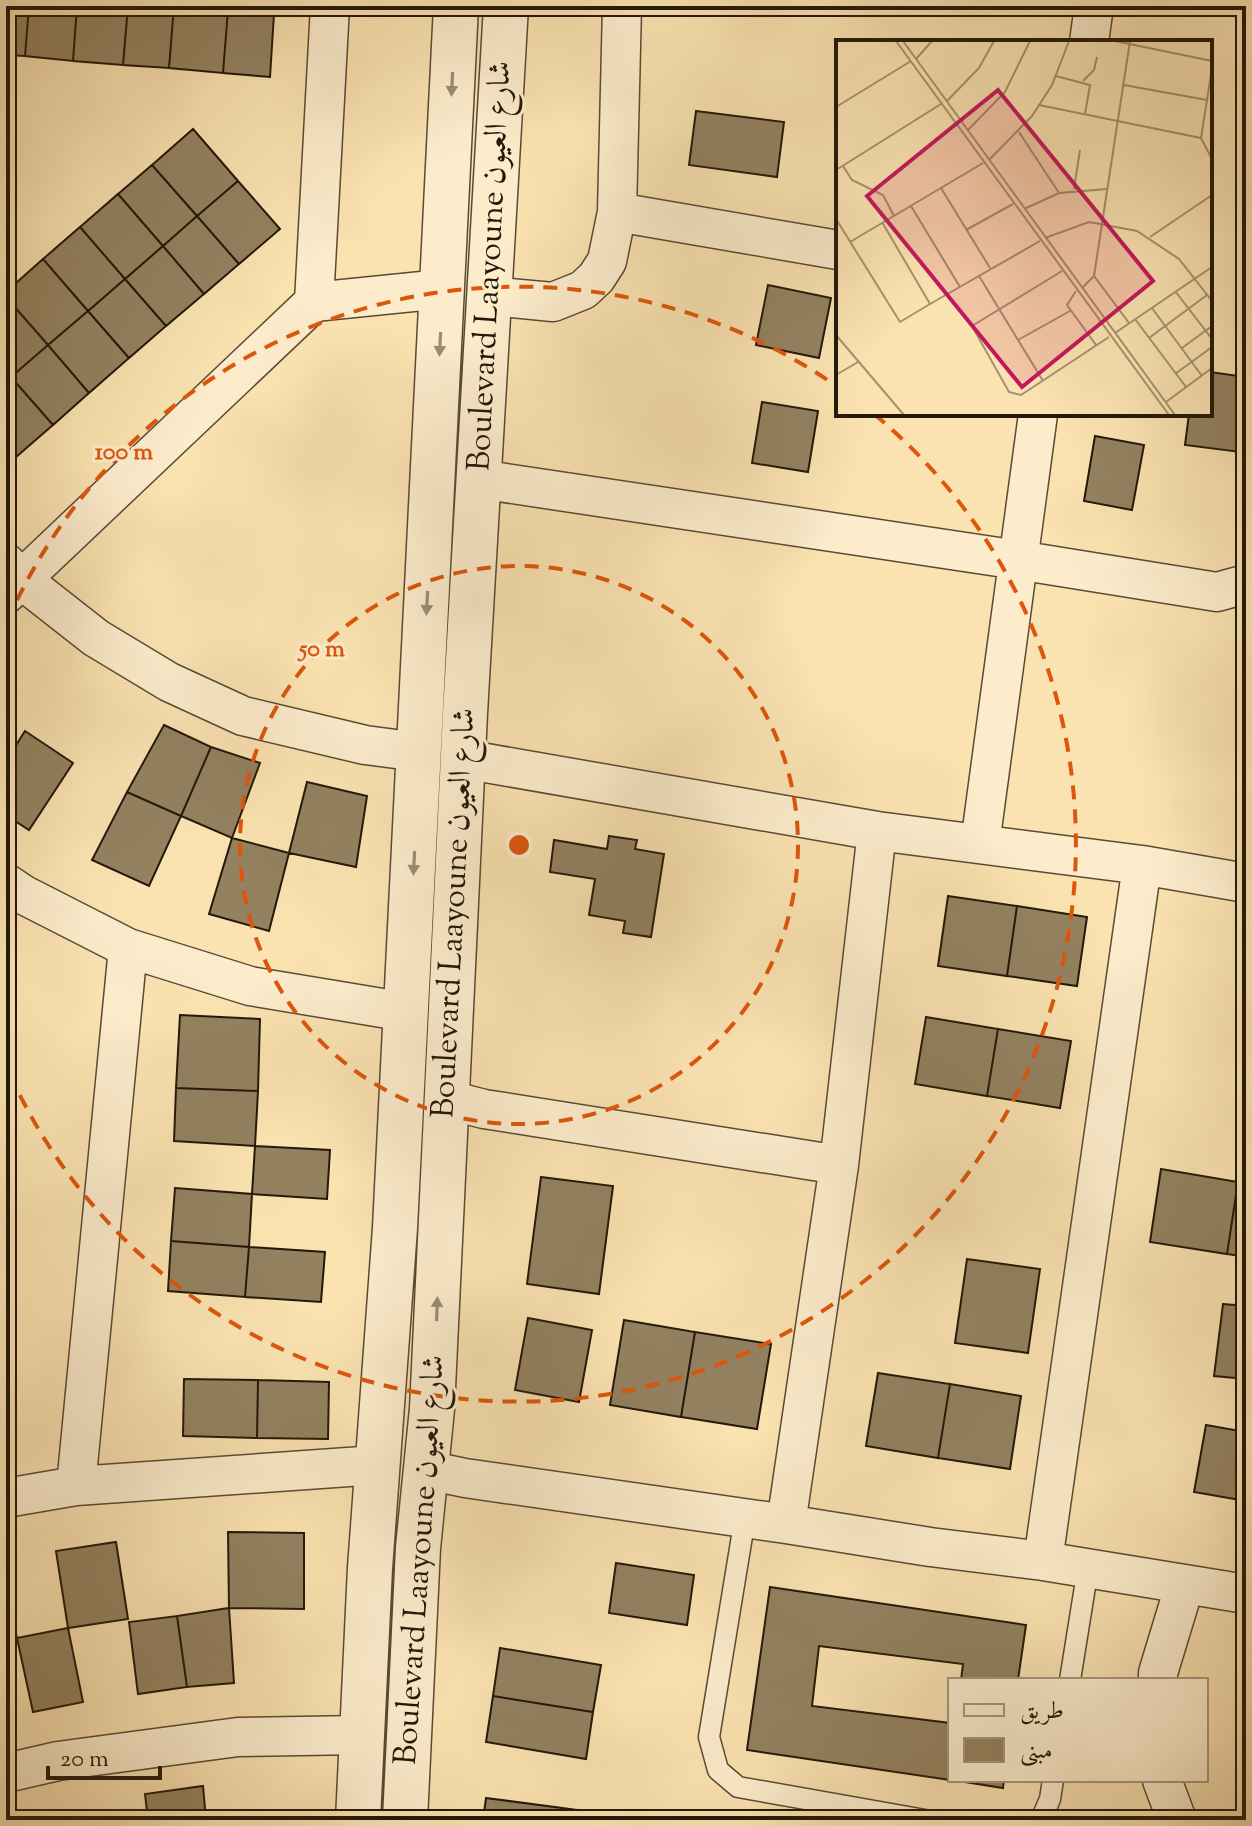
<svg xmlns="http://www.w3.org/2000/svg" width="1252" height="1826" viewBox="0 0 1252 1826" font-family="'Sorts Mill Goudy',Amiri,serif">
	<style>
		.building { fill: #938160; stroke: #231809; stroke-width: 2 }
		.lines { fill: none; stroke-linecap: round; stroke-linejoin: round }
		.service-casing { stroke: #594a33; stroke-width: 23 }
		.minor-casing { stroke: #594a33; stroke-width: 41 }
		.tertiary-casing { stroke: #594a33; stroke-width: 47 }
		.service { stroke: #fceccc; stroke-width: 20 }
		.minor { stroke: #fceccc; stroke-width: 38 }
		.tertiary { stroke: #fceccc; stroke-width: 44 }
		.oneway { fill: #9a8d74 }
		.ring { fill: none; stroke: #de560c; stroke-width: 4; stroke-dasharray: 14 10 }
		.labels { text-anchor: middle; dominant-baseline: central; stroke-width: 6; stroke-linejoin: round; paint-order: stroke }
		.street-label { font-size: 32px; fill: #231809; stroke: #fceccc }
		.inset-road { fill: none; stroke: #a4916e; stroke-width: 2 }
		.view { fill: #c2185b; fill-opacity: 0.15; stroke: #c2185b; stroke-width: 4 }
		.inset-edge { fill: none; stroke: #231809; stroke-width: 4 }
		.centre { fill: #de560c; stroke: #fceccc; stroke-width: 4 }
		.ring-label { font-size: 24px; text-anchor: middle; font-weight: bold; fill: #de560c; stroke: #fceccc; stroke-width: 6; stroke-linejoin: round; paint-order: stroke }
	</style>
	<rect width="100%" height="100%" fill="#fae2b1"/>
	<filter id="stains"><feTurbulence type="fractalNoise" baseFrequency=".0025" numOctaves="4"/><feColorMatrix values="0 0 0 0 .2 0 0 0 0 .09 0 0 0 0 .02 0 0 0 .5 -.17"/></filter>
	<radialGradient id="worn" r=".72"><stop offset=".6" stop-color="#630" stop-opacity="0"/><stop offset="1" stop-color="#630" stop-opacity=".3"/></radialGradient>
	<path class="building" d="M6,6H29L25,56L6,55Z
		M29,6H77L73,61L25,56Z
		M77,6H128L123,65L73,61Z
		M128,6H174L169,68L123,65Z
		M174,6L228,10L223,73L169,68Z
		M179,6H228V10Z
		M228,6H275L274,14L228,10Z
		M228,10L274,14L270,77L223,73Z
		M696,111L784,122L777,177L689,165Z
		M193,129L238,181L197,216L152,165Z
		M152,165L197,216L163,246L118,194Z
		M238,181L280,229L239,264L197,216Z
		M118,194L163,246L125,279L80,227Z
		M197,216L239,264L204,294L163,246Z
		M80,227L125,279L88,311L43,259Z
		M163,246L204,294L166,326L125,279Z
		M43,259L88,311L48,345L6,297V292Z
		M125,279L166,326L129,358L88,311Z
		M768,285L831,298L819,358L756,345Z
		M6,297L48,345L11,377L6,372Z
		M88,311L129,358L89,393L48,345Z
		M48,345L89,393L53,425L11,377Z
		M1210,372L1246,377V406L1240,452L1185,445L1189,414H1210Z
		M11,377L53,425L16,457L6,446V382Z
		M762,402L818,411L808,472L752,463Z
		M1095,436L1144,445L1132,510L1084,501Z
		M164,725L211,747L181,816L127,792Z
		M25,731L73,763L29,830L6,815V761Z
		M211,747L260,763L232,838L181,816Z
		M307,782L367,796L356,867L289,853Z
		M127,792L181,816L149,886L92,860Z
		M609,836L637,840L635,849L664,854L651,937L623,933L625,921L589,915L595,879L550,872L554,840L607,849Z
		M232,838L289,853L269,931L209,914Z
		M948,896L1017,906L1007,976L938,966Z
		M1017,906L1087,917L1077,986L1007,976Z
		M180,1015L260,1019L258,1091L176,1088Z
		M926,1017L998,1029L987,1096L915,1084Z
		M998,1029L1071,1041L1060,1108L987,1096Z
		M176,1088L258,1091L255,1146L174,1141Z
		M255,1146L330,1150L327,1199L252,1194Z
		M1161,1169L1238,1182L1227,1254L1150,1242Z
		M541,1177L613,1186L599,1294L527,1284Z
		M1238,1182L1246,1183V1257L1227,1254Z
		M175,1188L252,1194L249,1247L171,1241Z
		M171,1241L249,1247L245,1297L168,1291Z
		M249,1247L325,1252L321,1302L245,1297Z
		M967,1259L1040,1269L1028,1353L955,1343Z
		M1223,1304L1246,1306V1379L1214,1376Z
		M528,1318L592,1330L579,1402L515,1390Z
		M624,1320L695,1332L681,1417L610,1405Z
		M695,1332L771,1344L757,1429L681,1417Z
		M878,1373L950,1384L938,1458L866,1446Z
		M184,1379L258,1380L257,1438L183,1436Z
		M258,1380L329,1382L328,1439L257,1438Z
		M950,1384L1021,1396L1010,1469L938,1458Z
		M1206,1425L1246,1432V1501L1194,1492Z
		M228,1532L304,1533V1609L229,1608Z
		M116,1542L128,1619L68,1628L56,1551Z
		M616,1563L694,1575L687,1625L609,1613Z
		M770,1587L1026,1625L1018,1680H961L963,1664L819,1646L812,1706L950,1723V1780L747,1750Z
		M6,1593L17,1638L6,1641Z
		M229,1608L234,1683L187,1687L177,1616Z
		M177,1616L187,1687L138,1694L129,1622Z
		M68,1628L83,1702L33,1712L17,1638Z
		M500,1648L601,1665L593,1712L493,1696Z
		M493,1696L593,1712L586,1759L486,1742Z
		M952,1780H1004L1003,1788Z
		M203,1786L206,1820H148L145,1794Z
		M486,1798L578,1810L576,1820H483Z
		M578,1810L643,1820H576Z"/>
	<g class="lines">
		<g class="service-casing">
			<path id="service" d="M745,1518L709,1737L718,1770L738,1787L925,1820
				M1070,1680L1088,1568
				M1041,1820L1050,1799L1053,1780"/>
		</g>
		<g class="minor-casing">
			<path id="minor" d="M330,6L314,302L442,289
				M1089,42L1094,6
				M617,212L838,250
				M489,296L553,302L583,290L596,278L607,261L617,212L622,6
				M479,479L1018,560L1217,592L1246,584
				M6,563L22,580L96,638L169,682L243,716L365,745L419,752
				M6,594L314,302
				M463,759L877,831L1142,865L1246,883
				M980,844L1038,414
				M6,883L24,895L128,948L250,986L406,1012
				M445,1099L484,1109L839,1165
				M427,1470L465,1478L786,1524L930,1547L1043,1561L1246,1594
				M76,1486L128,948
				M6,1498L76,1486L377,1465
				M786,1524L839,1165L877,831
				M1043,1561L1142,865
				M1158,1680V1673L1185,1584
				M6,1773L58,1761L238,1737L362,1735
				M1162,1780L1177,1820"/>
		</g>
		<g class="tertiary-casing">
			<path id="tertiary" d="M358,1820L370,1568L395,1228L456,6
				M405,1820L418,1548L432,1409L465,713L506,6"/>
		</g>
		<use href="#service" class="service"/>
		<use href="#minor" class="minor"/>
		<use href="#tertiary" class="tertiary"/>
	</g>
	<defs><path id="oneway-solid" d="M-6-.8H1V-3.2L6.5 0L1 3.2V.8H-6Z" transform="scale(2)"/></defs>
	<g class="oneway">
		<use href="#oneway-solid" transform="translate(452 84) rotate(93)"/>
		<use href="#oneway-solid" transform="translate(440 344) rotate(93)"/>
		<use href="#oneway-solid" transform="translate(427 603) rotate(93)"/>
		<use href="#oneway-solid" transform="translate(414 863) rotate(93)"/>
		<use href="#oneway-solid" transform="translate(437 1309) rotate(-88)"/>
	</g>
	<g class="ring">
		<circle cx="519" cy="845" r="279"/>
		<path d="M7 622A558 558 0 0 1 835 385M874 414A558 558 0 1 1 7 1068"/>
	</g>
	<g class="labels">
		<g class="street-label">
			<text transform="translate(491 266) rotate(-87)">Boulevard Laayoune شارع العيون</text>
			<text transform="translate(455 913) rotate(-87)">Boulevard Laayoune شارع العيون</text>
			<text transform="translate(421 1560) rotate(-86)">Boulevard Laayoune شارع العيون</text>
		</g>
	</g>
	<g transform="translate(836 40)">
		<rect width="376" height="376" fill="#fae2b1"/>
		<path class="inset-road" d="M60,1L333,375M67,1L339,375M279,1L376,21M80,19L96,1M376,28L365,98L376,119M220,36L254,45L249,74M247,41L258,30L261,17M288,45L371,60M111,61L143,28L158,1M203,65L365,98M0,67L75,21M132,90L169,52L194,1M183,92L223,153M153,120L196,76L216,45L233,1M7,126L16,140L47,155L58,176M0,130L105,64M105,148L154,228M238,149L244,110M75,166L124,247M188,169L223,153L271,149M0,179L64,282L94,264L46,182M130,190L177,164M314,197L376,155M209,198L253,182L301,191L343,219L376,261M14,202L147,123M226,231L136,286L173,352L185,355L273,297M143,236L207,341M258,236L294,1M246,248L258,236L293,283M240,251L231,265L260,305M339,251L376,299M94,264L204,201M316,268L366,336M299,279L350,347M279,293L376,227M0,295L68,375M313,298L371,255M182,300L234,271M346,308L376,286M339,334L376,307M0,335L22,322M330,362L376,328"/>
		<path class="view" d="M162,50L317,241L186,347L31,156Z"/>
		<rect width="376" height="376" class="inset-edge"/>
	</g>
	<circle cx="519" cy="845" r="12" class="centre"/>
	<g class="ring-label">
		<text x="124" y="459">100 m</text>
		<text x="322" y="656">50 m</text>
	</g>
	<rect width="1252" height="1826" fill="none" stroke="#fae2b1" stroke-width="32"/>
	<rect x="8" y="8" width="1236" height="1810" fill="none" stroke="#231809" stroke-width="4"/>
	<rect x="16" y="16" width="1220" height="1794" fill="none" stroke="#231809" stroke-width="2"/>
	<rect x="948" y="1678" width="260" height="104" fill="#fceccc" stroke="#a5977e" stroke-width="2"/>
	<rect x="964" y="1704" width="40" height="12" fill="#fceccc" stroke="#a5977e" stroke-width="2"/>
	<text x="1020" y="1718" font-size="24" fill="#231809">طريق</text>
	<rect x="964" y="1738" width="40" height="24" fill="#938160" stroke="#a5977e" stroke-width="2"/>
	<text x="1020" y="1758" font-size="24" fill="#231809">مبنى</text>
	<path d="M48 1766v12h112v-12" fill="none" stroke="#231809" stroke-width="4"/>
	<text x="60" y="1766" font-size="24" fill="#231809" stroke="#fceccc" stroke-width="6" paint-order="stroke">20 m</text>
	<rect width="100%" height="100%" filter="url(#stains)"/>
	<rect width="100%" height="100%" fill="url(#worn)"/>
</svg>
